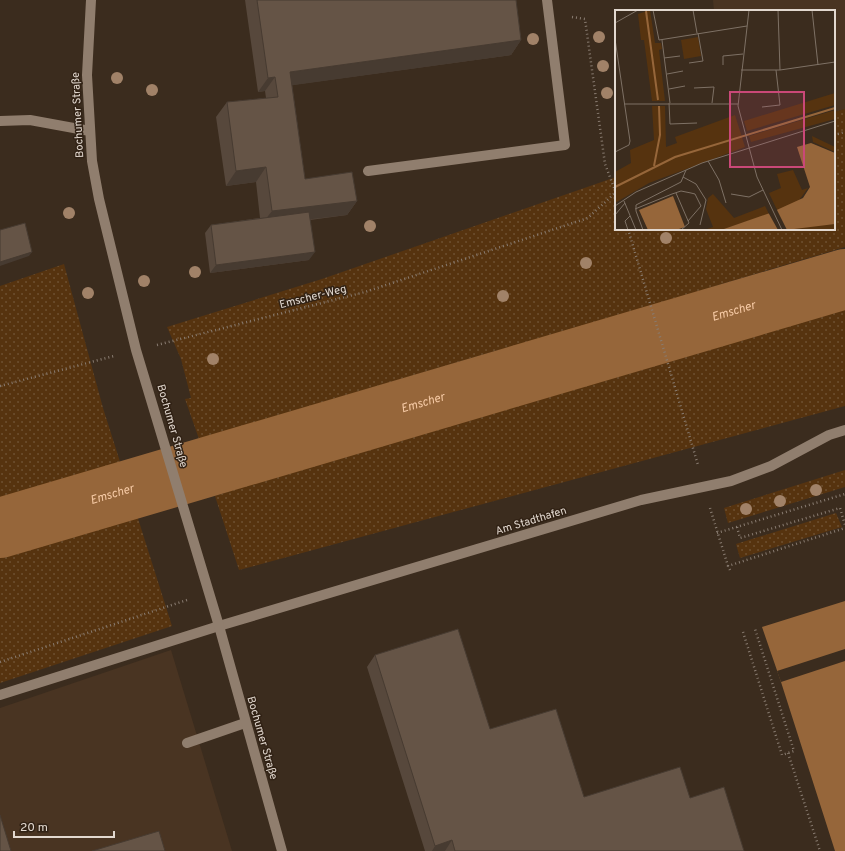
<svg xmlns="http://www.w3.org/2000/svg" width="845" height="851" viewBox="0 0 845 851" font-family="Overpass,sans-serif">
	<style>
		.built { fill: #493422 }
		.grass { fill: url(#grass-dots) }
		.water { fill: #96663a }
		.pier { fill: #3b2c1e }
		.lines { fill: none; stroke-linecap: round; stroke-linejoin: round }
		.river { stroke: #96663a; stroke-width: 60 }
		.path { stroke: #897c71; stroke-width: 2.5; stroke-dasharray: 1 3; stroke-linecap: butt }
		.service { stroke: #907e6e; stroke-width: 10 }
		.minor { stroke: #907e6e; stroke-width: 10 }
		.secondary { stroke: #907e6e; stroke-width: 10 }
		.tree { fill: #a18268 }
		.wall { fill: #57483c }
		.shaded-wall { fill: #473b31 }
		.building { fill: #655446; stroke: #473b31 }
		.labels { text-anchor: middle; dominant-baseline: central; stroke-width: 3; stroke-linejoin: round; paint-order: stroke }
		.street-label { font-size: 11px; fill: #e2d8cf; stroke: #312215 }
		.water-label { font-size: 12px; font-style: italic; fill: #f7cba6; stroke: #312215 }
		.inset-river { fill: none; stroke: #96663a; stroke-width: 2 }
		.inset-road { fill: none; stroke: #7e7165; stroke-width: 1 }
		.view { fill: #ca4878; fill-opacity: 0.15; stroke: #ca4878; stroke-width: 2 }
		.inset-edge { fill: none; stroke: #e2d8cf; stroke-width: 2 }
	</style>
	<defs>
		<pattern id="grass-dots" width="8" height="8" patternUnits="userSpaceOnUse"><rect width="8" height="8" fill="#56330f"/><path d="M2 2h.1M6 6h.1" fill="none" stroke="#6e5031" stroke-width="1.8" stroke-linecap="round"/></pattern>
	</defs>
	<rect width="100%" height="100%" fill="#3b2c1e"/>
	<path class="built" d="M713,0H845V109L834,112V11H714Z
		M171,650L232,851H0V708Z"/>
	<path class="grass" d="M845,109V247L718,285L633,315L495,351L199,439L185,399L191,398L181,359L167,327L322,279L616,177V229H834V112Z
		M64,264L103,408L172,626L0,683V286Z
		M845,306V406L239,570L215,496L386,441Z
		M845,470V487L728,523L724,508Z
		M836,513L842,527L740,558L736,544Z"/>
	<path class="water" d="M845,601V851H835L781,682L762,627Z"/>
	<path class="pier" d="M845,649V661L781,682L777,671Z"/>
	<g class="lines">
		<path class="river" id="s1" d="M0,528L845,279"/>
		<path class="path" d="M572,17L585,19L605,164L616,193
			M834,135L845,132
			M628,229L698,465
			M157,345L365,292L588,218L616,192
			M0,386L114,356
			M710,508L728,566
			M737,527L740,538L840,508L845,525
			M717,533L845,494
			M730,570L728,566L845,528
			M743,632L782,755L794,751L755,629
			M0,662L187,600
			M788,753L820,851"/>
		<path class="service" d="M368,171L565,145L547,0
			M0,695L219,626
			M187,743L245,723"/>
		<path class="minor" d="M0,121L30,120L90,131
			M219,626L641,500L731,481L771,466L829,435L845,430"/>
		<path class="secondary" d="M91,0L87,75L92,161L99,199L136,350L219,626L282,851"/>
	</g>
	<g class="tree">
		<circle cx="599" cy="37" r="6"/>
		<circle cx="533" cy="39" r="6"/>
		<circle cx="603" cy="66" r="6"/>
		<circle cx="117" cy="78" r="6"/>
		<circle cx="152" cy="90" r="6"/>
		<circle cx="607" cy="93" r="6"/>
		<circle cx="69" cy="213" r="6"/>
		<circle cx="370" cy="226" r="6"/>
		<circle cx="666" cy="238" r="6"/>
		<circle cx="586" cy="263" r="6"/>
		<circle cx="195" cy="272" r="6"/>
		<circle cx="144" cy="281" r="6"/>
		<circle cx="88" cy="293" r="6"/>
		<circle cx="503" cy="296" r="6"/>
		<circle cx="213" cy="359" r="6"/>
		<circle cx="816" cy="490" r="6"/>
		<circle cx="780" cy="501" r="6"/>
		<circle cx="746" cy="509" r="6"/>
	</g>
	<path class="wall" d="M245,0H516L521,40L511,55L292,85L305,179L357,201L347,215L310,220L309,260L210,273L205,233L211,225L260,218L256,182L226,186L216,117L227,102L266,98L265,91L258,92Z
		M375,655L490,729L584,797L690,798L744,851H425L367,667Z"/>
	<path class="shaded-wall" d="M521,40L511,55L280,87L290,72Z
		M275,77L265,91L258,92L268,78Z
		M266,167L256,182L226,186L236,171Z
		M357,201L347,215L261,225L272,211Z
		M32,252L29,256L0,266V262Z
		M315,252L309,260L210,273L216,265Z
		M452,840L445,851H432L435,846Z"/>
	<path class="building" d="M257,0H516L521,40L290,72L305,179L352,172L357,201L272,211L266,167L236,171L227,102L278,97L275,77L268,78Z
		M309,212L315,252L216,265L211,225Z
		M25,223L32,252L0,262V230Z
		M458,629L490,729L556,709L584,797L680,767L690,798L724,787L744,851H455L452,840L435,846L375,655Z
		M0,815L11,851H0Z
		M159,831L165,851H92Z"/>
	<g class="labels">
		<g class="street-label">
			<text transform="translate(78 115) rotate(-93)">Bochumer Straße</text>
			<text transform="translate(313 297) rotate(-14)">Emscher-Weg</text>
			<text transform="translate(172 426) rotate(74)">Bochumer Straße</text>
			<text transform="translate(531 521) rotate(-17)">Am Stadthafen</text>
			<text transform="translate(262 738) rotate(74)">Bochumer Straße</text>
		</g>
		<g class="water-label">
			<text stroke="none"><textPath href="#s1" startOffset="765">Emscher</textPath></text>
			<text stroke="none"><textPath href="#s1" startOffset="441">Emscher</textPath></text>
			<text stroke="none"><textPath href="#s1" startOffset="117">Emscher</textPath></text>
		</g>
	</g>
	<g transform="translate(615 10)">
		<rect width="220" height="220" fill="#3b2c1e"/>
		<path d="M35,0L40,33H46L47,39L44,40L50,91H37L29,30H26L23,4ZM220,83V95L132,121L129,111ZM37,96H50L51,137L62,133L60,127L120,105L130,137L34,173L0,193V162L16,153L15,140L39,130ZM220,100V109L136,132L134,126ZM197,126L220,137V142L198,132ZM178,160L187,180L193,178L182,193L162,200L154,183L166,178L162,164ZM98,184L119,208L150,196L154,204L106,220H89L98,217L91,199L93,188Z" fill="#56330f"/>
		<path d="M220,214V220L172,219L179,217Z" fill="#56330f"/>
		<path d="M83,27L86,46L69,49L66,30Z" fill="#56330f"/>
		<path d="M196,133L220,143V214L171,220H106L155,203L188,188L195,177L182,137ZM58,186L70,217L61,220H33L24,200Z" fill="#96663a"/>
		<path d="M161,198L172,220H163L153,202Z" fill="#3b2c1e"/>
		<path class="inset-river" d="M31,1L43,90M39,156L45,125L44,96M0,177L60,147L220,98"/>
		<path class="inset-road" d="M38,0L44,30L132,16M78,0L82,23M134,0L123,96L142,167L167,220M163,0L165,60M197,0L203,55M0,13L23,0M0,29L15,131L14,135L0,142M47,30L55,93M49,48L65,46M74,53L88,51L83,23M108,55V46L128,44M126,60H165L220,52M52,64L68,61M79,78L99,77L97,93M54,79L70,76M54,93L55,114L82,113M9,94H123M147,97L165,95L161,60M93,151L104,170L111,193M68,167L81,174L91,190L85,215M61,183L74,213L66,220M116,184L134,187L148,180M9,191L21,220M0,196L21,182L87,153L220,111M20,199L57,184L66,181L76,183L80,184L86,196L73,211M0,205L10,193M13,220L10,211L15,206M28,220L21,201V195L66,172L71,160"/>
		<path class="view" d="M115,82H189V157H115Z"/>
		<rect width="220" height="220" class="inset-edge"/>
	</g>
	<path d="M14 831v6h100v-6" fill="none" stroke="#e2d8cf" stroke-width="2"/>
	<text x="20" y="831" font-size="12" fill="#e2d8cf" stroke="#312215" stroke-width="3" paint-order="stroke">20 m</text>
</svg>
